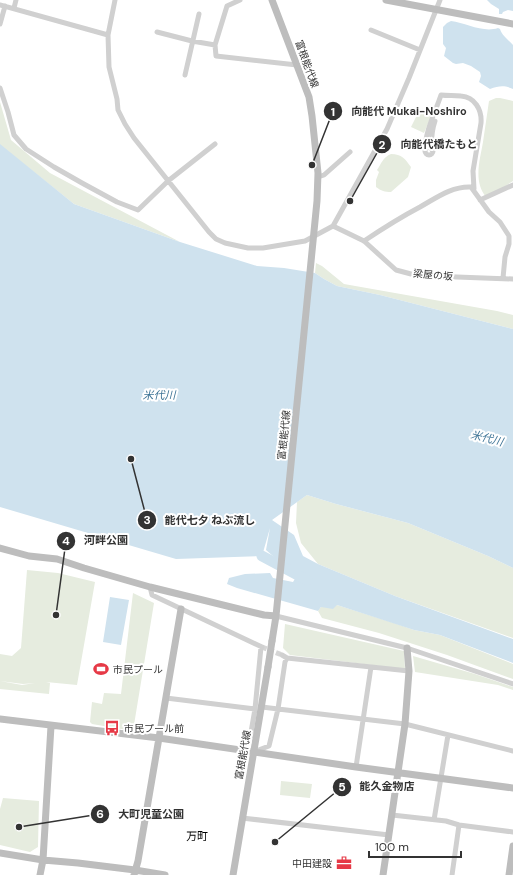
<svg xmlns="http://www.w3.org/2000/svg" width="513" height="875" viewBox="0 0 513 875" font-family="'DM Sans','Noto Sans JP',sans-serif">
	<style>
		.green { fill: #e6ecdf }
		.water { fill: #cfe2ee }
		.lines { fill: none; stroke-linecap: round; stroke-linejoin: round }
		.river { stroke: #cfe2ee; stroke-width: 11 }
		.street-tunnel { stroke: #d6d6d6; stroke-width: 5; stroke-dasharray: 5 2.5; stroke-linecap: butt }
		.street { stroke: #d0d0d0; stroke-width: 5 }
		.secondary { stroke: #bdbdbd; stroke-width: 7 }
		.secondary-bridge { stroke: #bdbdbd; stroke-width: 7 }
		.labels { text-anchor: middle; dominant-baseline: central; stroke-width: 4; stroke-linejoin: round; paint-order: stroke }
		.street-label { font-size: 10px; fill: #333; stroke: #fff }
		.poi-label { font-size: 10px; fill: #333; stroke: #fff; text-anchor: start }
		.water-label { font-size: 11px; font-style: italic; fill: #3f7597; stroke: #fff }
		.neighbourhood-label { font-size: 11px; fill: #000; stroke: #fff }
		.leader { fill: none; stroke: #333; stroke-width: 1.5 }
		.callout-dot { fill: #333; stroke: #fff; stroke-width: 1.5 }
		.mark-label { font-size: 12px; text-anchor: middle; font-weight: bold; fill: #fff }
		.callout-label { font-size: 11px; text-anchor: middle; font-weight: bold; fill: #333; stroke: #fff; stroke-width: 4; stroke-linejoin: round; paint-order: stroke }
	</style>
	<rect width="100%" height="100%" fill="#fff"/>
	<path class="green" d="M496,98H500L513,101V181L490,196L486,197C473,181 480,160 483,142C485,128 487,115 489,101Z
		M0,102L11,140L50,173L180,242L74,204L0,145Z
		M420,109L432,114L424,133L411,127Z
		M391,154C402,154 405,159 411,167L408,177L391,192C385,192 381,191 376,187V180L379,172L377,170C381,164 383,157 391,154Z
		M316,263L322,266L344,284L497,311L513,315V329L380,295L337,286L324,279L315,273Z
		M307,495L336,504L408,523L488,556L513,568V638L395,596L318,564L301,543L296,523L297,502Z
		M27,570L58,573L95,582L77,685L46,682L50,683L49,694L0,689V681L22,685L35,683L23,684L0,681V654L12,656L21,648Z
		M133,593L154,603L133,731L92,724L90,722L92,702L102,704L104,693L121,694Z
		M337,605L394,623L414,630L440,635L513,664V679L447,655L379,633L322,618L318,611L321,607Z
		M285,624L404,651L405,669L290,655L283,648Z
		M413,656L475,674L513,687V690L498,685L415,672Z
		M281,781L312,784L310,798L280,795Z
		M3,798L39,801L38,847L30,852L0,845V809Z"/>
	<path class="water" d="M487,0H513V11L508,10L503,12L502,14H499V9L491,4Z
		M451,21C466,23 483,33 498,28L500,29C502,36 509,40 513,45V89C504,85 499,86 490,89L479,82L481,76L480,72L471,66L463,63L456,64L453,63L444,56L446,48L443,44V27L447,23Z
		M0,144L74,204L180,242L257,266L284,268L315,273L324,279L337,286L380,295L513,329V568L488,556L408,523L336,504L307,495L272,520L294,535L303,556L318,564L395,596L513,639V663L440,635L414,630L337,605L333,609L321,607L318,611L237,588L227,584L229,578L245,574L270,573L273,578L293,582L296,577L294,569L274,557L266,550L270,528L262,556L176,559L0,507Z
		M110,597L129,600L121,645L103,642Z"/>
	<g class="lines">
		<path class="river" d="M262,556L307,580"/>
		<path class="street-tunnel" d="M262,647L282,655"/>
		<path class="street" d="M115,0L108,35L109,67L117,99L118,110L125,124L134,138L209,232L216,239L225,243L248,248H263L305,241L333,226L364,241L396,270L411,274L435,276L457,277L513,279
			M240,0L227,6L215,45L216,56L297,65
			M0,5L108,35
			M14,8L16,0
			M0,24L5,6
			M371,30L420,50
			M157,32L192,41L215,45
			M185,75L199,14
			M0,88L8,112L14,135L26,149L54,167L82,183L117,202L138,210L168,181L215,144
			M425 151a4 4 0 1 1 8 0a4 4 0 1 1-8 0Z
			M432,150C431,140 432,130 435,121
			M425,151C425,131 435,113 441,95C448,96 454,95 461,96C475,97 482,110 481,123L473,171L474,189
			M318,177L324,175L350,152
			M480,200L513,185
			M333,226L387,129L409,78L440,0
			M364,241C382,229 401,217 420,207C436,198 452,186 471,187L489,212L500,222L509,236V244L505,257L503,278
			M150,587L152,595L262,647
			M276,616L407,648L513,684
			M282,655L287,658L409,671
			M166,698L255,709L261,647
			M262,707L278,709L405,724L513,751
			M250,738L255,709
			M256,751L269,746L278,709L285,662L287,658
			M356,767L371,667
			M392,815L446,821L459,825L513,832
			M242,818L389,835
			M434,820L448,735
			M452,875L459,825"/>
		<path class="secondary" d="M386,0L513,24
			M0,548L29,556L57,559L84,568L150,587L264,615L276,616
			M272,641L276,616L317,201L318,173L312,116L309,97L272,0
			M0,719L159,738L356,767L513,788
			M0,853L43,860L78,863L135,870L165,875
			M40,875L43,860L51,726
			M134,875L138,861L181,609
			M233,875L268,667
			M383,875L405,724L409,671L407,648
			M509,875L513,846"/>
		<path class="secondary-bridge" d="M268,667L272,641"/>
	</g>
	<defs>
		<g id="stadium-bare" transform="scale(1.2)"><path d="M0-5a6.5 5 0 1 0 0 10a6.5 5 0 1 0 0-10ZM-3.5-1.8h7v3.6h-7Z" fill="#e63946" stroke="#fff" stroke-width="2.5" paint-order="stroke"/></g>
		<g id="bus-bare" transform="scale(1.2)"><path d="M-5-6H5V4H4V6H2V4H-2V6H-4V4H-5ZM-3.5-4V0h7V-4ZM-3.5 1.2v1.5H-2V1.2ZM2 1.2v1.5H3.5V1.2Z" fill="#e63946" stroke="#fff" stroke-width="2.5" paint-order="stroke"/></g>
		<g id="office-bare" transform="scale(1.2)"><path d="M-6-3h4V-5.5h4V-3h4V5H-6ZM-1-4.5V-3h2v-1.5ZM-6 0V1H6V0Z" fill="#e63946" stroke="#fff" stroke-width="2.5" paint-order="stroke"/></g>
	</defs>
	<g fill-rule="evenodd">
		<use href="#stadium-bare" x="101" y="669"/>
		<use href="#bus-bare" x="112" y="728"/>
		<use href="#office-bare" x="344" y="863"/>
	</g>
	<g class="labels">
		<g class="street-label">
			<text transform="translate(307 64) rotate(70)">富根能代線</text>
			<text transform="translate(433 275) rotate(5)">梁屋の坂</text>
			<text transform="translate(284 435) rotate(-84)">富根能代線</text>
			<text transform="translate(243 755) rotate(-80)">富根能代線</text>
		</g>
		<g class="poi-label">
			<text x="113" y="669">市民プール</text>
			<text x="124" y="728">市民プール前</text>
			<text x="332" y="863" text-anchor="end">中田建設</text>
		</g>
		<g class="water-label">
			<text x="159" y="395">米代川</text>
			<text transform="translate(487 438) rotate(14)">米代川</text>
		</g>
		<g class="neighbourhood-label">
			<text x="197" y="836">万町</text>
		</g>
	</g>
	<path class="leader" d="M312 165L333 111M350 201L382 144M131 459L147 520M56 615L66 541M275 842L342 787M19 827L100 814"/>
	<g class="callout-dot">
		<circle cx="312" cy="165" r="4"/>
		<circle cx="350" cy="201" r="4"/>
		<circle cx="131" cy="459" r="4"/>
		<circle cx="56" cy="615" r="4"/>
		<circle cx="275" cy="842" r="4"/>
		<circle cx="19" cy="827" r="4"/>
		<circle cx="333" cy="111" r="10"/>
		<circle cx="382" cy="144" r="10"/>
		<circle cx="147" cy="520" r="10"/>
		<circle cx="66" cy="541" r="10"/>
		<circle cx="342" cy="787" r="10"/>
		<circle cx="100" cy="814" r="10"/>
	</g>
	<g class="mark-label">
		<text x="333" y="116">1</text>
		<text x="382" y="149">2</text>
		<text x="147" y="524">3</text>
		<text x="66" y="545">4</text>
		<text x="342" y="791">5</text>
		<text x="100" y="818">6</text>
	</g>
	<g class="callout-label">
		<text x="409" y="115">向能代 Mukai-Noshiro</text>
		<text x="439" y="148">向能代橋たもと</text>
		<text x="210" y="524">能代七夕 ねぶ流し</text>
		<text x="106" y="544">河畔公園</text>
		<text x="387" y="790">能久金物店</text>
		<text x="151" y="818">大町児童公園</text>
	</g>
	<path d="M369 851v6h92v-6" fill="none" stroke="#333333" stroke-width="2"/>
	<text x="375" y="851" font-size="12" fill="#333333" stroke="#ffffff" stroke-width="3" paint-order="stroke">100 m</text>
</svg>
